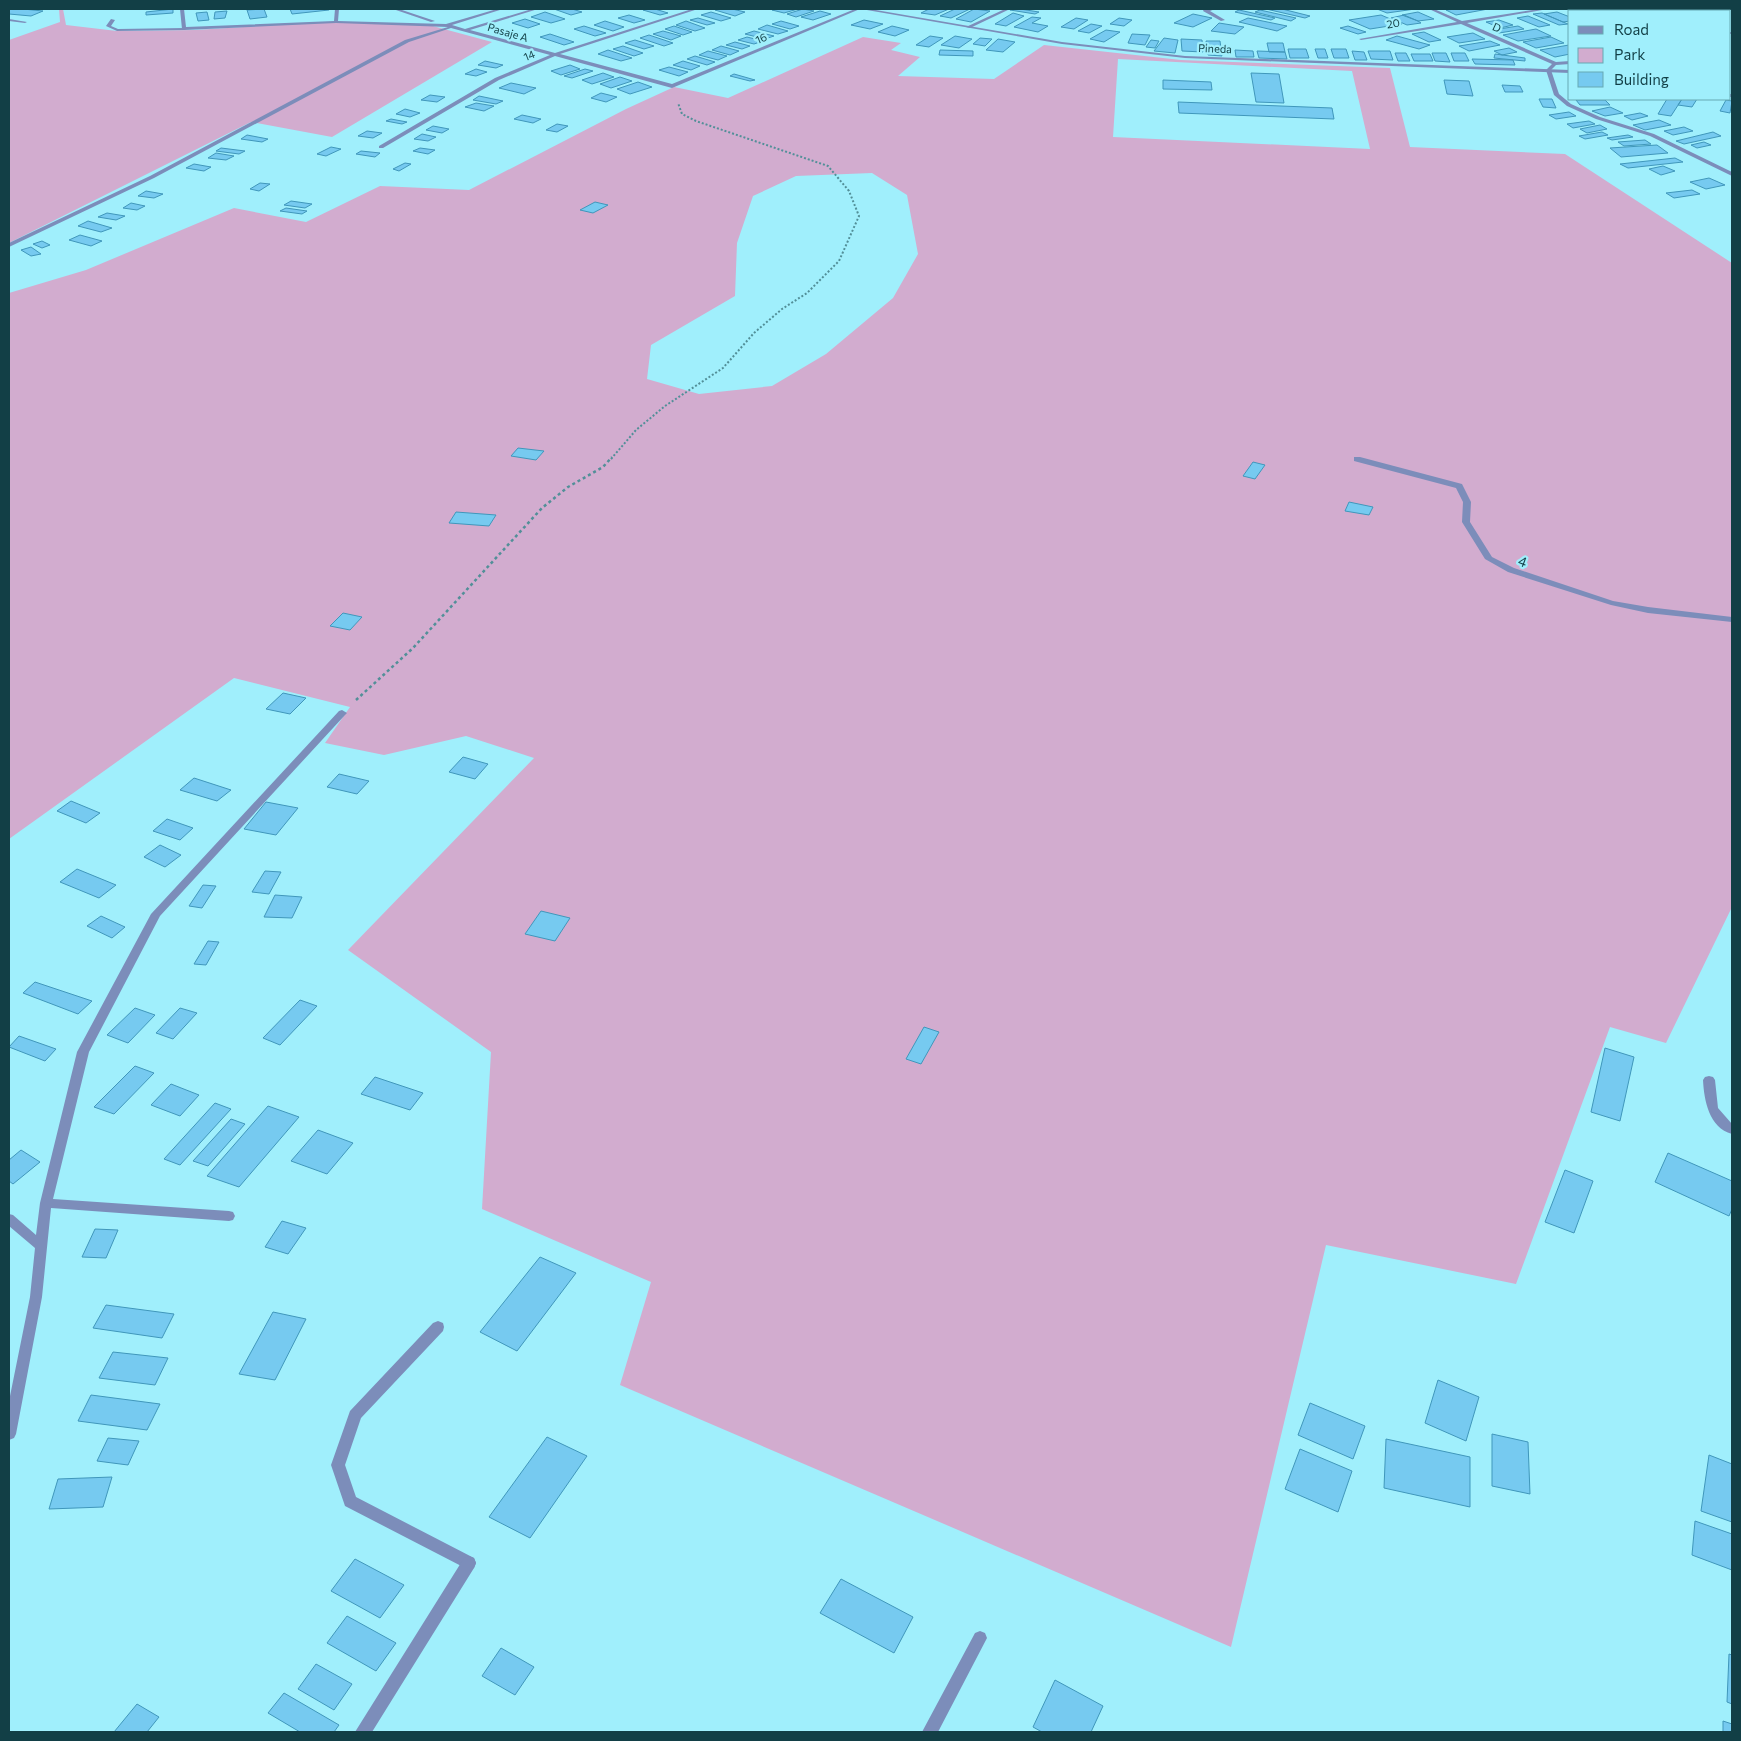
<svg xmlns="http://www.w3.org/2000/svg" width="1741" height="1741" viewBox="0 0 1741 1741" font-family="Commissioner,sans-serif">
	<style>
		.green { fill: #d2accf; fill-rule: evenodd }
		.building { fill: #76caf0; stroke: #4097bb }
		.lines { fill: none; stroke-linecap: round; stroke-linejoin: round }
		.path-far1 { stroke: #528f98; stroke-width: 2; stroke-dasharray: 2 2; stroke-linecap: butt }
		.path { stroke: #528f98; stroke-width: 2.5; stroke-dasharray: 3 3; stroke-linecap: butt }
		.service { fill: #7c8dba; fill-rule: evenodd }
		.minor { fill: #7c8dba; fill-rule: evenodd }
		.tertiary { fill: #7c8dba; fill-rule: evenodd }
		.labels { text-anchor: middle; dominant-baseline: central; stroke-width: 4.5; stroke-linejoin: round; paint-order: stroke }
		.far-street-label { font-size: 11px; fill: #123f46; stroke: #a0effc }
		.street-label { font-size: 14px; fill: #123f46; stroke: #a0effc }
	</style>
	<rect width="100%" height="100%" fill="#a0effc"/>
	<path class="green" d="M59,9H63L66,25L117,31L195,30L325,22L429,25L492,42L332,137L251,122L9,243V40L60,22Z
		M863,37L901,43L891,50L920,57L898,76L994,79L1044,45L1181,60L1390,68L1410,147L1565,154L1732,263V907L1666,1043L1610,1027L1516,1284L1326,1245L1231,1647L620,1385L651,1282L482,1209L491,1052L348,950L534,758L466,736L384,755L325,743L350,707L234,678L9,839V293L86,270L234,208L306,222L380,186L469,190L626,109L674,87L728,98ZM1118,59L1352,71L1370,149L1113,137ZM872,173L907,195L918,254L893,298L826,354L772,386L699,394L647,379L651,345L735,296L737,243L753,196L796,176Z"/>
	<path class="building" d="M9,9H23L43,11L31,16L9,14Z
		M173,9V13L146,15V12Z
		M264,9L267,17L250,19L247,10Z
		M290,9H328L329,10L292,14Z
		M554,9H572L582,12L571,15Z
		M648,9H655L668,13L660,15L643,10Z
		M719,9H732L745,12L735,16L715,10Z
		M776,9H798L784,13L772,10Z
		M803,9L814,11L796,17L787,14Z
		M929,9H949L935,15L921,13Z
		M955,9H970L951,18L940,16Z
		M974,9L990,11L971,22L956,19Z
		M1012,9H1020L1039,12L1035,14L1010,10Z
		M1266,9H1282L1310,16L1305,18Z
		M1377,9H1415L1387,13Z
		M1457,9H1488L1456,15L1446,10Z
		M1239,10L1275,18L1271,20L1235,12Z
		M1260,10L1296,18L1291,21L1255,12Z
		M227,11L225,18L214,19L215,12Z
		M820,11L831,14L813,20L801,17Z
		M207,12L209,20L198,21L196,13Z
		M545,12L565,19L551,23L531,17Z
		M711,12L731,18L721,21L701,15Z
		M1418,12L1434,19L1418,21L1402,15Z
		M1557,12L1570,17V21L1563,22L1544,14Z
		M1013,13L1024,16L1006,26L995,24Z
		M1542,13L1563,22L1568,24L1559,25L1533,14Z
		M1193,14L1212,18L1193,27L1174,23Z
		M629,15L645,20L634,23L618,18Z
		M1381,15L1402,24L1370,29L1349,20Z
		M1404,15L1418,21L1421,23L1407,25L1391,18Z
		M1528,16L1550,25L1539,27L1517,18Z
		M1032,17L1041,18L1032,23L1048,26L1038,32L1014,27Z
		M698,18L715,23L707,25L690,20Z
		M1076,18L1088,20L1074,29L1061,27Z
		M1119,18L1132,20L1124,26L1110,24Z
		M1248,18L1287,26L1277,31L1239,22Z
		M525,19L540,24L528,28L512,23Z
		M864,20L883,24L870,29L851,25Z
		M1499,20L1513,25L1500,28L1486,22Z
		M605,21L624,27L613,31L594,25Z
		M686,21L705,28L695,31L676,25Z
		M781,21L799,26L790,29L772,24Z
		M1219,23L1244,27L1235,34L1211,31Z
		M1091,24L1102,26L1089,33L1078,31Z
		M767,25L788,31L778,34L758,29Z
		M584,26L606,33L595,36L574,29Z
		M674,26L692,32L683,35L665,29Z
		M892,26L909,30L895,36L878,32Z
		M1348,26L1366,32L1358,34L1340,28Z
		M1518,26L1524,29L1499,33L1493,30Z
		M1536,29L1551,36L1518,41L1503,35Z
		M1106,30L1120,32L1104,42L1090,39Z
		M663,31L681,36L671,40L653,34Z
		M754,31L774,36L765,39L745,34Z
		M1424,32L1441,40L1429,42L1412,34Z
		M1473,33L1485,39L1459,43L1447,37Z
		M550,34L574,42L564,45L540,37Z
		M1132,34L1150,35L1145,45L1128,43Z
		M649,35L673,43L664,46L640,38Z
		M930,36L943,38L929,47L916,45Z
		M955,36L972,39L959,48L941,45Z
		M1397,36L1430,45L1419,49L1386,40Z
		M747,37L763,41L754,44L738,40Z
		M1551,37L1564,43L1536,48L1523,42Z
		M980,38L992,39L985,46L973,44Z
		M1164,38L1178,40L1175,53L1154,51Z
		M998,39L1015,42L1003,52L986,50Z
		M1181,39L1202,40L1203,52L1182,51Z
		M635,40L654,46L644,49L625,43Z
		M1151,40L1159,41L1155,48L1146,47Z
		M1206,41H1220L1222,56L1208,55Z
		M1490,41L1500,45L1469,51L1459,46Z
		M735,42L750,46L742,49L726,45Z
		M1267,43H1283L1285,52H1269Z
		M1569,45L1570,54L1555,57L1540,50Z
		M623,46L643,53L634,56L613,49Z
		M721,46L739,51L730,55L712,50Z
		M1509,48L1517,52L1502,55L1494,51Z
		M1288,49H1306L1309,58H1290Z
		M1315,49H1325L1328,58H1318Z
		M1331,49H1346L1349,58H1334Z
		M608,50L632,58L621,61L598,54Z
		M940,50L973,51V56L939,55Z
		M1235,50L1253,51L1254,57H1236Z
		M708,51L727,56L718,60L699,55Z
		M1257,51L1285,52L1287,59L1259,58Z
		M1352,51L1364,52L1367,60H1355Z
		M1368,51H1390L1393,60L1371,59Z
		M1395,53H1406L1410,61H1398Z
		M1432,53H1446L1450,62L1435,61Z
		M1451,53H1465L1469,61H1454Z
		M1411,54H1430L1433,61H1414Z
		M1495,54L1525,58V61L1494,58Z
		M695,56L715,62L707,65L687,59Z
		M1472,59L1513,60L1515,65L1475,64Z
		M485,61L503,65L496,68L478,65Z
		M683,61L700,66L691,70L673,65Z
		M570,65L580,69L561,75L551,71Z
		M669,67L688,72L679,76L659,70Z
		M476,69L487,72L476,76L465,74Z
		M585,69L593,71L572,78L564,76Z
		M603,73L614,77L592,84L582,80Z
		M1251,73L1279,74L1284,103L1256,102Z
		M734,74L755,80L750,81L730,76Z
		M620,77L632,81L611,88L600,84Z
		M1163,80L1211,82L1212,90L1163,89Z
		M1444,80L1469,81L1473,96L1447,94Z
		M638,82L652,87L630,94L617,89Z
		M511,83L536,88L524,94L499,88Z
		M1502,85L1520,86L1523,92H1505Z
		M601,93L617,97L606,102L591,98Z
		M430,95L445,97L437,102L421,100Z
		M479,96L503,101L496,104L473,100Z
		M1539,99H1552L1556,108L1543,107Z
		M1667,99H1682L1671,116L1658,114Z
		M1682,99H1697L1692,107L1678,105Z
		M1576,100H1605L1610,105H1580Z
		M1726,100L1732,101L1730,113L1720,111Z
		M1178,102L1332,108L1334,119L1179,113Z
		M476,103L494,106L484,111L465,107Z
		M1610,107L1623,113L1605,116L1592,111Z
		M405,109L420,113L410,117L396,114Z
		M1569,112L1576,116L1556,119L1549,115Z
		M1640,113L1648,116L1632,120L1624,116Z
		M522,115L541,119L533,123L514,119Z
		M391,119L407,122L402,124L386,121Z
		M1659,120L1671,125L1645,130L1633,125Z
		M1589,121L1595,124L1573,128L1567,124Z
		M557,124L568,126L557,132L546,130Z
		M1600,125L1607,129L1587,133L1580,129Z
		M433,126L449,129L442,133L426,130Z
		M1684,127L1693,131L1673,135L1664,131Z
		M367,131L382,133L373,138L358,136Z
		M1602,132L1608,135L1585,139L1579,136Z
		M1713,132L1721,136L1684,144L1676,141Z
		M422,134L436,137L428,141L414,139Z
		M247,135L268,139L262,142L241,139Z
		M1628,135L1633,137L1612,140L1607,138Z
		M1645,140L1651,144L1624,146L1618,142Z
		M1704,142L1711,145L1697,148L1691,145Z
		M1657,145L1668,153L1621,157L1610,148Z
		M331,147L341,149L326,156L317,154Z
		M221,148L245,151L239,154L216,151Z
		M420,148L435,150L428,154L413,151Z
		M361,151L380,153L375,157L356,154Z
		M216,153L234,156L226,160L208,158Z
		M1675,158L1683,162L1628,168L1620,164Z
		M405,163L411,164L399,171L393,169Z
		M194,164L211,167L204,171L186,168Z
		M1663,166L1675,171L1661,175L1649,169Z
		M1709,178L1725,185L1706,189L1690,182Z
		M260,183L270,184L259,191L250,189Z
		M1692,190L1700,194L1674,198L1666,193Z
		M146,191L163,194L154,198L138,196Z
		M291,201L312,204L305,208L284,205Z
		M595,202L608,205L593,213L580,210Z
		M131,203L145,206L137,210L123,208Z
		M286,208L307,211L302,214L280,211Z
		M107,213L125,216L116,220L98,217Z
		M88,221L112,228L101,232L78,226Z
		M80,235L102,241L91,246L69,240Z
		M42,241L50,245L42,248L33,244Z
		M31,247L41,254L31,256L21,250Z
		M518,448L544,451L536,460L511,456Z
		M1253,462L1265,465L1255,479L1243,476Z
		M1349,502L1373,507L1369,515L1345,511Z
		M456,512L496,515L489,526L449,523Z
		M343,613L362,617L350,630L330,626Z
		M283,693L306,698L290,714L266,709Z
		M463,757L488,764L475,779L449,772Z
		M339,774L369,781L357,794L327,787Z
		M194,778L231,790L217,801L180,790Z
		M71,801L100,813L86,823L57,811Z
		M266,802L298,808L276,835L244,829Z
		M167,819L193,828L180,840L153,831Z
		M160,845L181,855L165,867L144,857Z
		M77,869L116,885L99,898L60,882Z
		M265,871L281,872L269,894L252,892Z
		M203,885L216,886L202,908L189,906Z
		M275,895L302,897L292,918L264,917Z
		M541,911L570,918L555,941L525,934Z
		M101,916L125,927L112,938L87,926Z
		M208,941L219,942L206,965L194,964Z
		M35,982L92,1001L78,1014L23,993Z
		M300,1000L317,1006L280,1045L263,1038Z
		M135,1008L155,1015L128,1043L107,1035Z
		M180,1008L197,1013L173,1039L156,1033Z
		M924,1027L939,1032L921,1064L906,1059Z
		M19,1036L56,1049L45,1061L9,1047Z
		M1605,1048L1634,1057L1620,1121L1591,1112Z
		M135,1066L154,1073L114,1114L94,1107Z
		M375,1077L423,1093L410,1110L361,1094Z
		M171,1084L199,1095L180,1116L151,1105Z
		M215,1103L231,1109L180,1165L164,1159Z
		M268,1106L299,1117L239,1187L207,1176Z
		M231,1119L245,1124L208,1166L193,1161Z
		M318,1130L353,1143L327,1174L291,1161Z
		M21,1150L40,1162L13,1184L9,1181V1160Z
		M1668,1153L1732,1181V1209L1729,1216L1655,1182Z
		M1565,1170L1593,1181L1574,1233L1545,1222Z
		M282,1221L306,1228L288,1254L265,1247Z
		M95,1229L118,1230L106,1258L82,1257Z
		M540,1257L576,1273L517,1351L480,1332Z
		M106,1305L174,1314L162,1338L93,1328Z
		M273,1312L306,1319L275,1380L239,1374Z
		M113,1352L168,1358L155,1385L99,1378Z
		M1438,1380L1479,1397L1466,1441L1425,1423Z
		M91,1395L160,1404L147,1430L78,1421Z
		M1310,1403L1365,1426L1353,1459L1298,1435Z
		M1492,1434L1528,1442L1530,1494L1492,1486Z
		M547,1437L587,1456L530,1538L489,1517Z
		M108,1438L139,1441L128,1465L97,1461Z
		M1386,1439L1470,1457V1507L1384,1488Z
		M1300,1449L1352,1471L1338,1512L1285,1489Z
		M1709,1455L1732,1464V1522L1701,1511Z
		M112,1477L103,1507L49,1509L58,1479Z
		M1695,1521L1732,1534V1570L1692,1555Z
		M355,1559L404,1585L380,1618L331,1591Z
		M841,1579L913,1617L894,1653L820,1613Z
		M347,1616L396,1643L376,1671L327,1643Z
		M501,1648L534,1667L515,1695L482,1676Z
		M1729,1654L1732,1655V1704L1727,1702Z
		M316,1664L352,1684L334,1710L298,1689Z
		M1055,1680L1103,1706L1091,1732H1042L1033,1727Z
		M284,1693L339,1725L334,1732H300L268,1713Z
		M137,1704L159,1717L147,1732H114Z
		M1723,1721L1732,1724V1732H1723Z"/>
	<g class="lines">
		<path class="path-far1" d="M611,459L636,430L665,406L723,368L754,333L782,309L807,293L839,261L859,216L849,191L828,166L696,121L682,114L678,103"/>
		<path class="path" d="M356,700L413,648L542,508L568,487L603,467L612,457"/>
		<path class="service" d="M9,19L27,22L25,23L9,21Z
			M111,19L115,20L111,26L118,29L184,28L186,29L184,30L117,31L106,26Z
			M1709,1076L1713,1077L1715,1080L1718,1108L1732,1124V1134C1709,1128 1704,1100 1703,1080L1705,1077Z
			M438,1321L443,1323L444,1327L443,1331L361,1418L345,1465L356,1497L474,1558L476,1563L474,1568L469,1570L345,1506L331,1465L350,1411L433,1323Z
			M980,1631L985,1633L987,1638L938,1732H922L975,1633Z"/>
		<path class="minor" d="M180,9H184L186,27L334,21L335,9H339L338,21L446,24L497,9H503L452,25L465,29L532,9H538L470,30L555,53L692,9H698L560,54L672,84L855,9H860L672,88L555,56L499,80L383,148H379V146L495,78L550,55L451,28L409,42L154,178L9,247V243L150,176L405,40L448,27L336,23L184,30L182,29Z
			M393,9H399L435,21L431,22Z
			M1005,9H1010L970,28L966,27Z
			M1204,9H1215L1210,11L1225,20L1221,21L1203,11Z
			M1429,9H1434L1462,21L1539,9H1548L1467,23L1556,62L1570,61V64L1556,65L1551,70L1559,94L1571,104L1600,117L1654,134L1732,172V176L1650,136L1596,119L1567,106L1554,95L1546,70L1552,64L1461,24L1361,40L1359,39L1457,22Z
			M1730,32H1732V34H1730Z
			M1730,94H1732V96H1730Z
			M1354,457H1360L1462,484L1471,502L1470,522L1492,557L1514,568L1613,601L1648,607L1732,617V622L1648,613L1611,605L1508,572L1485,559L1462,522L1463,502L1456,488L1354,461Z
			M342,710L347,713L345,715L160,916L89,1052L53,1199L229,1211L233,1212L235,1216L233,1220L229,1221L51,1208L42,1297L16,1434L14,1438L9,1440V1401L30,1297L35,1248L9,1226V1214L13,1215L36,1235L40,1203L77,1052L151,914L339,711Z
			M469,1556L474,1558L476,1563L474,1568L372,1732H355L464,1558Z"/>
		<path class="tertiary" d="M861,9H870L1062,42L1185,56L1570,70V73L1185,58L1062,44Z
			M1730,95H1732V97H1730Z"/>
	</g>
	<g class="labels">
		<g class="far-street-label">
			<text transform="translate(1393 23) rotate(-9)">20</text>
			<text transform="translate(1497 27) rotate(24)">D</text>
			<text transform="translate(508 32) rotate(16)">Pasaje A</text>
			<text transform="translate(761 38) rotate(-23)">16</text>
			<text transform="translate(1215 48) rotate(2)">Pineda</text>
			<text transform="translate(529 55) rotate(-22)">14</text>
		</g>
		<g class="street-label">
			<text transform="translate(1523 561) rotate(21)">4</text>
		</g>
	</g>
	<rect width="1741" height="1741" fill="none" stroke="#123f46" stroke-width="20"/>
	<rect x="1568" y="10" width="162" height="90" fill="#a0effc" stroke="#67a9b3"/>
	<rect x="1578" y="26" width="25" height="8" fill="#7c8dba" stroke="#67a9b3"/>
	<text x="1614" y="35" font-size="15" fill="#123f46">Road</text>
	<rect x="1578" y="48" width="25" height="15" fill="#d2accf" stroke="#67a9b3"/>
	<text x="1614" y="60" font-size="15" fill="#123f46">Park</text>
	<rect x="1578" y="72" width="25" height="15" fill="#76caf0" stroke="#67a9b3"/>
	<text x="1614" y="85" font-size="15" fill="#123f46">Building</text>
</svg>
